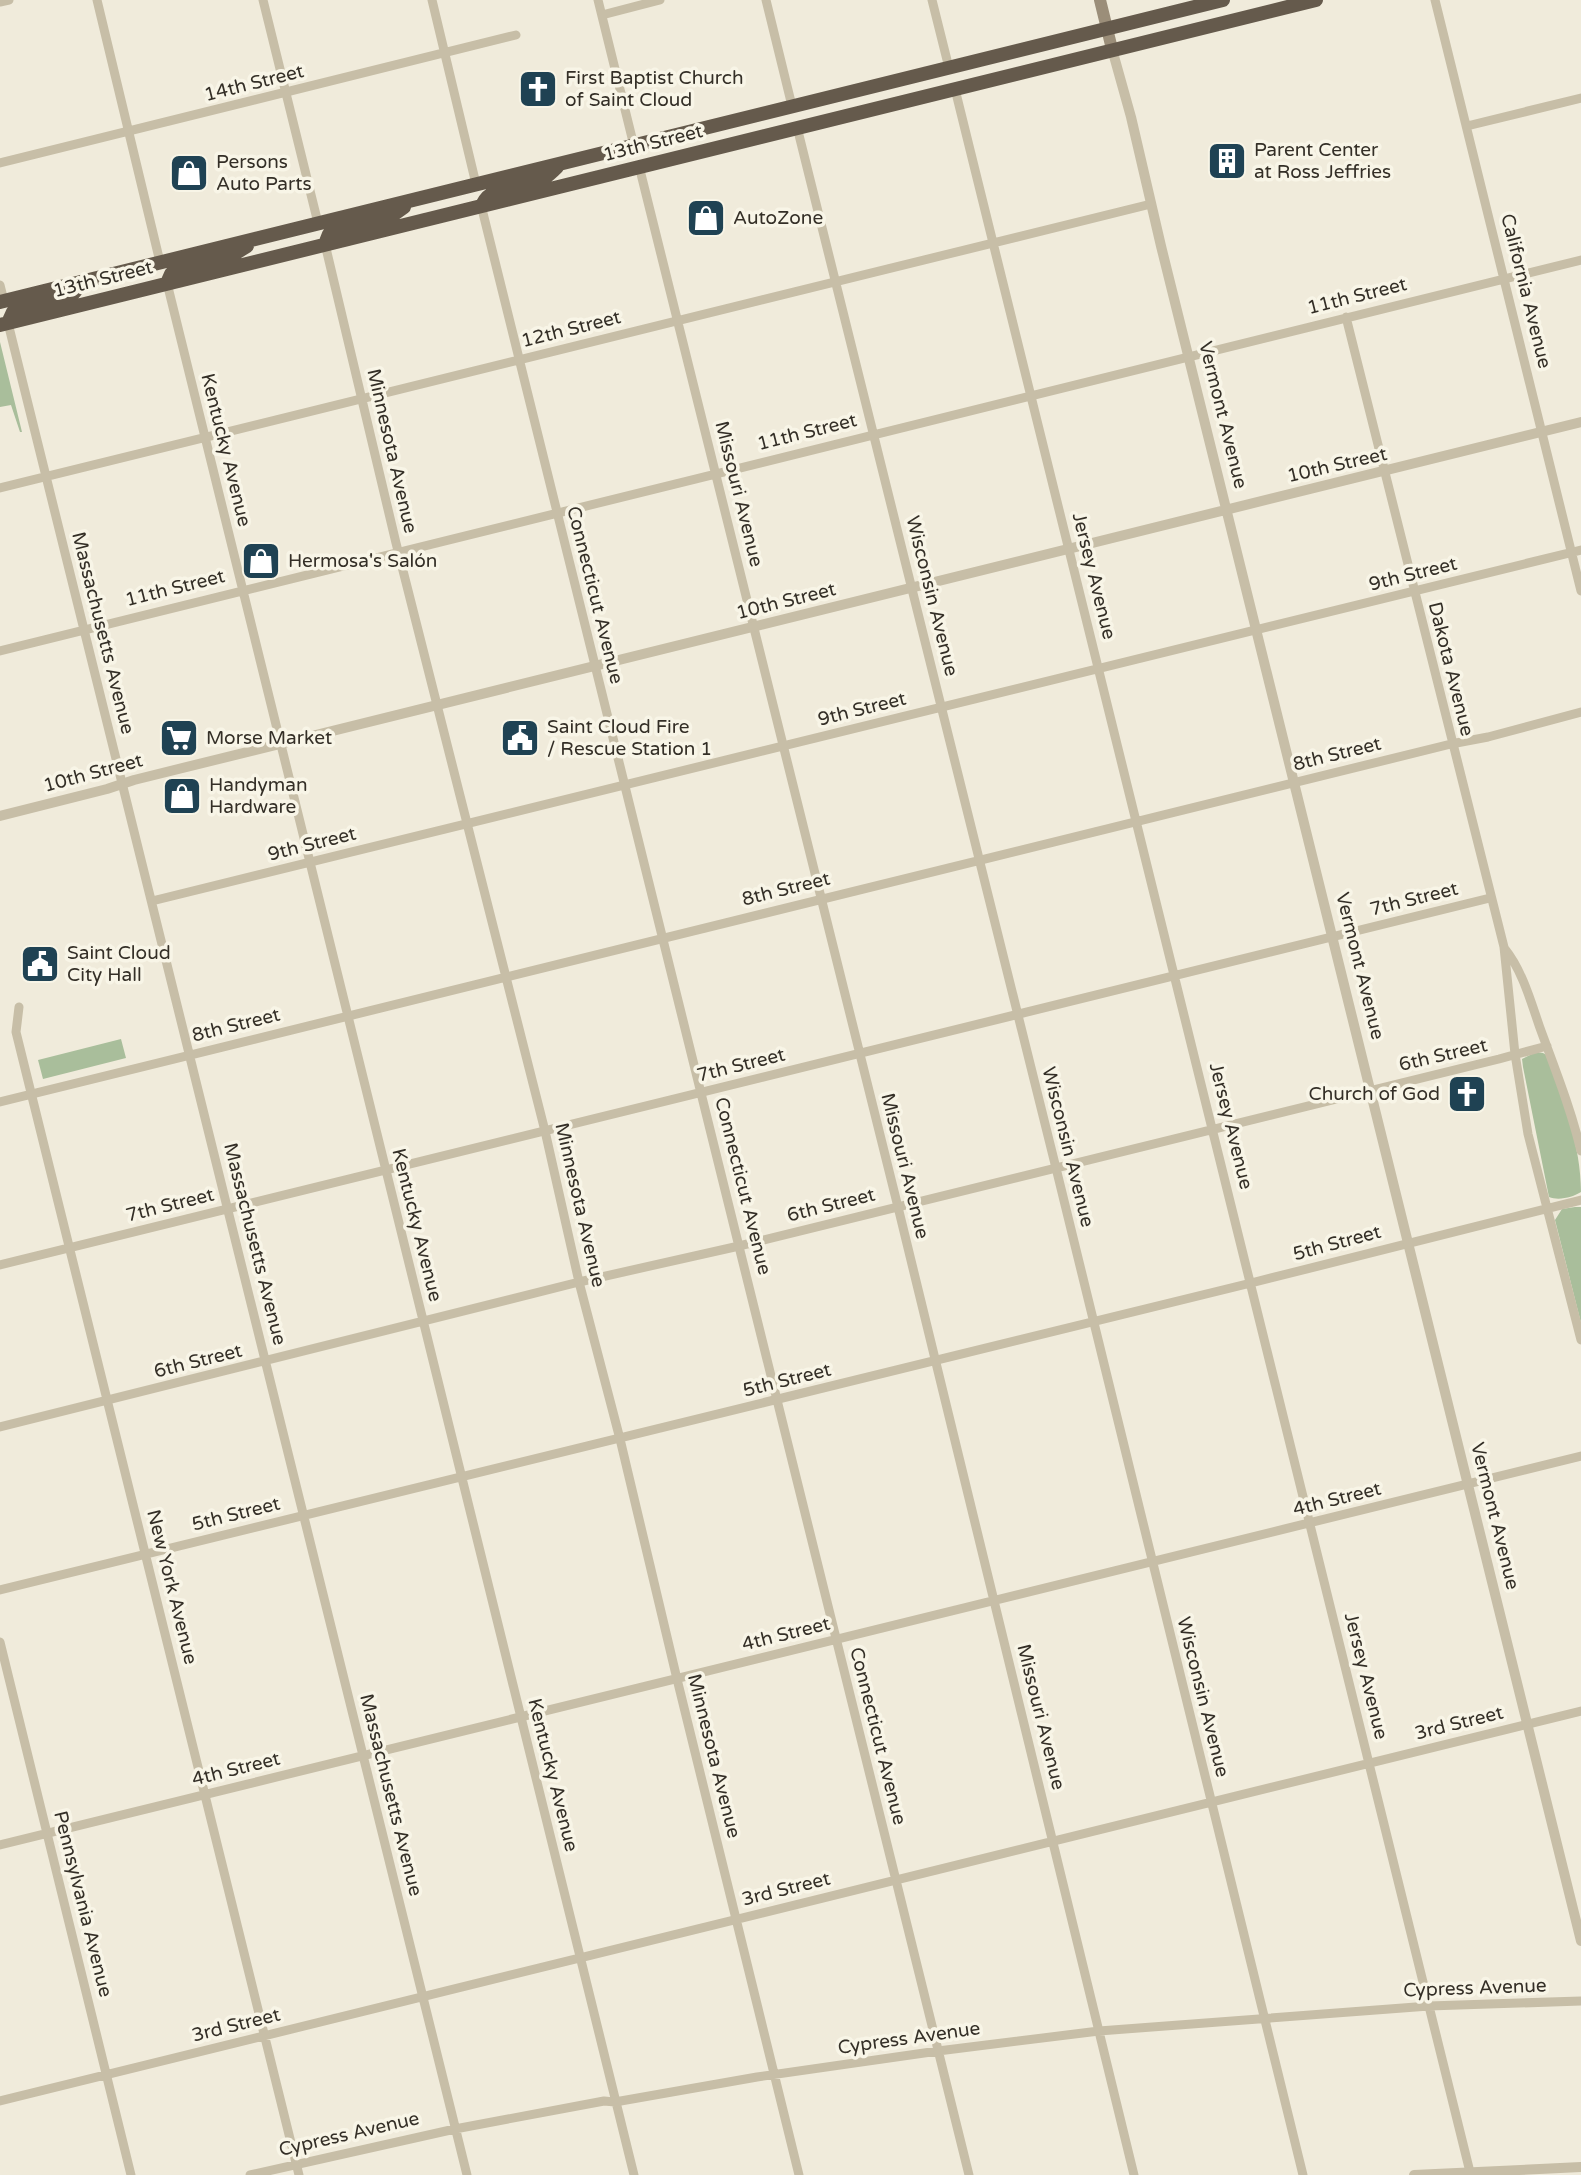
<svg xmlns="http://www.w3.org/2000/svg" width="1581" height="2175" viewBox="0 0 1581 2175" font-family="'Varela Round',sans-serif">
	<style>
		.green { fill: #a9be9b }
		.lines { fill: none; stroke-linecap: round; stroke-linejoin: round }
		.minor { stroke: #c7bea7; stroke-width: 9 }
		.tertiary { stroke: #c7bea7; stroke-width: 10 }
		.secondary { stroke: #9b8e79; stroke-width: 12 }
		.trunk { stroke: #655a4c; stroke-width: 14 }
		.labels { text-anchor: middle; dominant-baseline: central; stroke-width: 7; stroke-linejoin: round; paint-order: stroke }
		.poi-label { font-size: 19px; fill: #342f27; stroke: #f8f5e7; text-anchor: start }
		.street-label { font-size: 19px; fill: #342f27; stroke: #f8f5e7 }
	</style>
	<rect width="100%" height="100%" fill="#f0ebdb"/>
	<path class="green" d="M0,342L22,432H20L11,405L0,407Z
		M121,1039L126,1058L43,1079L38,1060Z
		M1536,1052L1543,1053L1548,1056C1563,1100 1581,1145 1581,1192C1573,1197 1559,1201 1549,1197L1523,1067L1522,1059Z
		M1575,1207H1581V1323L1555,1220L1562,1209Z"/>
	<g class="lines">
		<path class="minor" d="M97,0L160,262
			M263,0L318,223
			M432,0L476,184
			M598,0L634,146
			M766,0L792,106
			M932,0L949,68
			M1435,0L1581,591
			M0,2L9,0
			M602,15L660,0
			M955,89L1470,2172
			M1467,126L1581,98
			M797,127L1056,1168L1303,2175
			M0,163L516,35
			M639,166L898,1207L1134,2175
			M481,205L969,2175
			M325,244L396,543L545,1131L579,1282L620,1439L677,1679L799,2175
			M167,283L634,2175
			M0,285L4,301
			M1346,317L1504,947L1515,1054L1528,1134L1581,1340
			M8,323L467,2175
			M0,488L1151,204
			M0,651L1581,260
			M152,901L1581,550
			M1505,949C1522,970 1531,1002 1540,1028C1555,1069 1571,1109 1581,1151
			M19,1007L16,1032L299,2175
			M0,1102L1451,744L1488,737L1581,712
			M0,1265L1490,898
			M0,1427L579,1282L739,1246L1499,1059L1547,1046
			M0,1590L1251,1283L1581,1200
			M0,1642L131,2175
			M0,1845L1581,1456
			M0,2101L1581,1711
			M250,2175L455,2129L604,2101L615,2102L757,2077L938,2051L1099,2031L1429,2006L1581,2001"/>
		<path class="tertiary" d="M1112,49L1131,117L1161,246L1581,1941
			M0,816L107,789L134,780L1581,422
			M1414,2175L1581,2167"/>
		<path class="secondary" d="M1100,0L1112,49"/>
		<path class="trunk" d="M482,205C493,182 523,189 544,178C548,176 553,171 557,167
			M325,244L329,234L390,217L404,207
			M167,283L171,274L177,269L231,256L247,246
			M0,302L1223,0
			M8,323L13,312L22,307L72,295L83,282
			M0,325L1316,0"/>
	</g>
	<defs>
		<g id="church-square" transform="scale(2.0125)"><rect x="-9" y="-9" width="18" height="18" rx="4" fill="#1f4253" stroke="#f8f5e7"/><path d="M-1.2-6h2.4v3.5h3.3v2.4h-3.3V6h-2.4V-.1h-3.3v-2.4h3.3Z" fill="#fff"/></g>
		<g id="building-square" transform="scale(2.0125)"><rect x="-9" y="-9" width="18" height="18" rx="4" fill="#1f4253" stroke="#f8f5e7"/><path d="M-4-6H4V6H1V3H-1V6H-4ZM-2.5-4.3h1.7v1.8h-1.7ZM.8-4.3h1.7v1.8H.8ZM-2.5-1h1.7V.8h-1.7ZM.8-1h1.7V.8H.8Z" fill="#fff"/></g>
		<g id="shop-square" transform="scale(2.0125)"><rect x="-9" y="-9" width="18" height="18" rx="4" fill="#1f4253" stroke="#f8f5e7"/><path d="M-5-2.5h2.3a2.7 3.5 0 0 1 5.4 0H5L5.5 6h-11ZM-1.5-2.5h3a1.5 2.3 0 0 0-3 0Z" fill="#fff"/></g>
		<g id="supermarket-square" transform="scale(2.0125)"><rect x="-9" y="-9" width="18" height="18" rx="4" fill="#1f4253" stroke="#f8f5e7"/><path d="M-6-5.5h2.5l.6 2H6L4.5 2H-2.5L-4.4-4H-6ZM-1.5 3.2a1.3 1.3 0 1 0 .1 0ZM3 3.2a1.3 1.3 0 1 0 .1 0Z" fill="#fff"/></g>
		<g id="civic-square" transform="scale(2.0125)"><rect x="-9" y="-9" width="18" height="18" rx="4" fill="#1f4253" stroke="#f8f5e7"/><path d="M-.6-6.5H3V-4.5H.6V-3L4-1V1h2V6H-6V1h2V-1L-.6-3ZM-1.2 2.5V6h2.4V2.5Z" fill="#fff"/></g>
	</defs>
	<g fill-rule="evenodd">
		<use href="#church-square" x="538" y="89"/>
		<use href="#building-square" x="1227" y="161"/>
		<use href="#shop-square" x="189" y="173"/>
		<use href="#shop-square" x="706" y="218"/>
		<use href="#shop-square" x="261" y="561"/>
		<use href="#supermarket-square" x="179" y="738"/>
		<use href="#civic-square" x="520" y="738"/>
		<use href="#shop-square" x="182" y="796"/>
		<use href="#civic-square" x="40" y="964"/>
		<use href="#church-square" x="1467" y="1094"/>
	</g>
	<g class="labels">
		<g class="poi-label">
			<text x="565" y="78">First Baptist Church<tspan x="565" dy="22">of Saint Cloud</tspan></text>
			<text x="1254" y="150">Parent Center<tspan x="1254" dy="22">at Ross Jeffries</tspan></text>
			<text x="216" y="162">Persons<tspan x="216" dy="22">Auto Parts</tspan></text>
			<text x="733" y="218">AutoZone</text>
			<text x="288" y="561">Hermosa's Salón</text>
			<text x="547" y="727">Saint Cloud Fire<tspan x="547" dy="22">/ Rescue Station 1</tspan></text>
			<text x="206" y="738">Morse Market</text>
			<text x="209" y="785">Handyman<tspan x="209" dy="22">Hardware</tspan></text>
			<text x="67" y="953">Saint Cloud<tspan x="67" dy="22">City Hall</tspan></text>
			<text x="1440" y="1094" text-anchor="end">Church of God</text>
		</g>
		<g class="street-label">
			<text transform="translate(254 83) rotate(-14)">14th Street</text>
			<text transform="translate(653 143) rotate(-14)">13th Street</text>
			<text transform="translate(103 279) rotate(-14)">13th Street</text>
			<text transform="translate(1526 291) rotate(76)">California Avenue</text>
			<text transform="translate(1357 296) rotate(-14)">11th Street</text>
			<text transform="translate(571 329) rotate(-14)">12th Street</text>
			<text transform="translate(1223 415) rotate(76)">Vermont Avenue</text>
			<text transform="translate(807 432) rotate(-14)">11th Street</text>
			<text transform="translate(226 450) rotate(76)">Kentucky Avenue</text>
			<text transform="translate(392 451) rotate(77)">Minnesota Avenue</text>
			<text transform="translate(1337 465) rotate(-13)">10th Street</text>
			<text transform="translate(739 494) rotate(76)">Missouri Avenue</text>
			<text transform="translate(1413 574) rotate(-14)">9th Street</text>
			<text transform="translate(1094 576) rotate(76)">Jersey Avenue</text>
			<text transform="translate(175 588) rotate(-14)">11th Street</text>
			<text transform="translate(595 595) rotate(76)">Connecticut Avenue</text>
			<text transform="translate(932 596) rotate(76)">Wisconsin Avenue</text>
			<text transform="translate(786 601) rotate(-14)">10th Street</text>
			<text transform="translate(103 633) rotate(76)">Massachusetts Avenue</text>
			<text transform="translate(1451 669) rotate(76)">Dakota Avenue</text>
			<text transform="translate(862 709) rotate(-14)">9th Street</text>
			<text transform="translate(1337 754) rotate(-14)">8th Street</text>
			<text transform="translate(93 773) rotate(-15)">10th Street</text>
			<text transform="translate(312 844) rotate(-14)">9th Street</text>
			<text transform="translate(786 889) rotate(-14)">8th Street</text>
			<text transform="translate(1414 899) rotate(-14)">7th Street</text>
			<text transform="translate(1360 966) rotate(76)">Vermont Avenue</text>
			<text transform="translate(236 1025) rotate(-14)">8th Street</text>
			<text transform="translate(1443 1055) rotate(-13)">6th Street</text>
			<text transform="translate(741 1065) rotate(-14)">7th Street</text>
			<text transform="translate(1231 1126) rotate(76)">Jersey Avenue</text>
			<text transform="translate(1068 1147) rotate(76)">Wisconsin Avenue</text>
			<text transform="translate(905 1166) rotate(76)">Missouri Avenue</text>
			<text transform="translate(743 1186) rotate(76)">Connecticut Avenue</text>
			<text transform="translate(170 1205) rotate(-14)">7th Street</text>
			<text transform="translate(580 1205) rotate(77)">Minnesota Avenue</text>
			<text transform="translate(831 1205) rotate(-14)">6th Street</text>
			<text transform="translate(417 1225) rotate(76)">Kentucky Avenue</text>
			<text transform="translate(1337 1243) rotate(-15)">5th Street</text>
			<text transform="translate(255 1244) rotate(76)">Massachusetts Avenue</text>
			<text transform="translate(198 1361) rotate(-14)">6th Street</text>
			<text transform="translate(787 1380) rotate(-14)">5th Street</text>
			<text transform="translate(1337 1499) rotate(-14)">4th Street</text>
			<text transform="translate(236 1514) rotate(-14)">5th Street</text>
			<text transform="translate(1495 1516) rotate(76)">Vermont Avenue</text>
			<text transform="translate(172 1587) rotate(76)">New York Avenue</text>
			<text transform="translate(786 1634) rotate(-14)">4th Street</text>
			<text transform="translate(1366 1676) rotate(76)">Jersey Avenue</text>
			<text transform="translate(1203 1697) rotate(76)">Wisconsin Avenue</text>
			<text transform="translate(1041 1717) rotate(76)">Missouri Avenue</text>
			<text transform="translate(1459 1723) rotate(-14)">3rd Street</text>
			<text transform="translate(878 1736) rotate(76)">Connecticut Avenue</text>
			<text transform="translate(714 1756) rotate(76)">Minnesota Avenue</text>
			<text transform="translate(236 1769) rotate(-14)">4th Street</text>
			<text transform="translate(553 1775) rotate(76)">Kentucky Avenue</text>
			<text transform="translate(391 1795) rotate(76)">Massachusetts Avenue</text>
			<text transform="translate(786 1889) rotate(-14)">3rd Street</text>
			<text transform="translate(83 1904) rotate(76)">Pennsylvania Avenue</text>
			<text transform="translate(1475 1988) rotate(-2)">Cypress Avenue</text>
			<text transform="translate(236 2025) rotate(-14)">3rd Street</text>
			<text transform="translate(909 2038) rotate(-8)">Cypress Avenue</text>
			<text transform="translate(349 2134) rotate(-13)">Cypress Avenue</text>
		</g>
	</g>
</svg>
